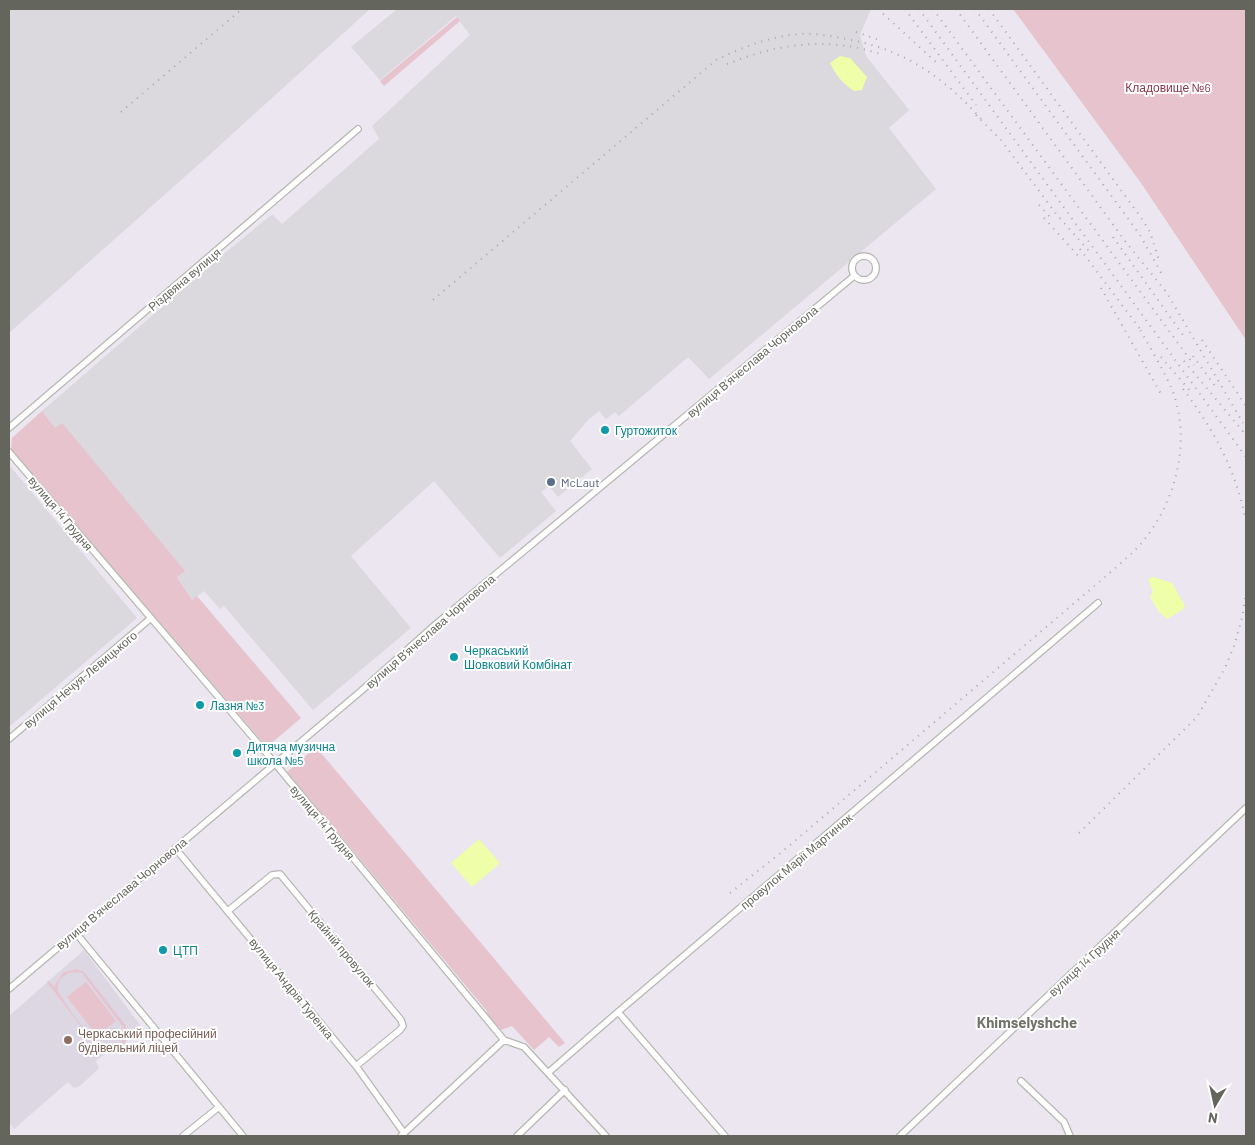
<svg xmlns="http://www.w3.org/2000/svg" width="1255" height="1145" viewBox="0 0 1255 1145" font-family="Barlow,sans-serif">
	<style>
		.industrial { fill: #dbd8de }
		.education { fill: #dcd7e3 }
		.green { fill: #e7c3cd; fill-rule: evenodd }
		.water { fill: #effea8 }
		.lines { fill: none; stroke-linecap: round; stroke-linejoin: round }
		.street-casing { stroke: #b6b8b1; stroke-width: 8 }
		.street { stroke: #fff; stroke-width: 5.5 }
		.rail { stroke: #a7a8a5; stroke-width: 2; stroke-dasharray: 1 6; stroke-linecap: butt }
		.culture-dot { fill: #0f9aa8; stroke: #fff; stroke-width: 2 }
		.service-dot { fill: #5c6f8a; stroke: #fff; stroke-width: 2 }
		.education-dot { fill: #8d6e63; stroke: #fff; stroke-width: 2 }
		.labels { text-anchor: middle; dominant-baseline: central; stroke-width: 4; stroke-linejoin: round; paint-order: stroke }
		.park-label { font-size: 12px; fill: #8a384a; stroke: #fff }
		.street-label { font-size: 12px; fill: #64665e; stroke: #fff }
		.culture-label { font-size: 12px; fill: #0d838f; stroke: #fff; text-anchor: start }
		.service-label { font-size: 12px; fill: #4e5e75; stroke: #fff; text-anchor: start }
		.education-label { font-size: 12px; fill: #785e54; stroke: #fff; text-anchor: start }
		.quarter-label { font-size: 15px; font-weight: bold; fill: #71736a; stroke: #fff }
	</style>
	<rect width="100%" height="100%" fill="#ebe6f0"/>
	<path class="industrial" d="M9,9H370L207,157L9,333Z
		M397,9H871L860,35L866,56L909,110L889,128L936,189L709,379L688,357L619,416L615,412L606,419L599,411L588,420L570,441L592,469L558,497L549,486L541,492L556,511L500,558L434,481L351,556L411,628L313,710L224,606L220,609L204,591L192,600L177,576L184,571L61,424L55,428L42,411L213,263L270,216L273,215L282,224L379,139L372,126L470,35L456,16L380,80L351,47Z
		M9,465L137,618L9,727Z"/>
	<path class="education" d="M84,950L140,1025L128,1036L126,1044L115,1052H107L96,1061L99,1068L80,1086L74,1088L68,1082L14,1129L9,1123V1016Z"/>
	<path class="green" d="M1013,9H1246V340L1141,183Z
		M457,17L460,21L384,86L380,81Z
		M42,411L55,428L62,423L185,571L177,577L192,600L197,596L301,718L267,747L11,450L12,438Z
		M316,747L565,1043L559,1047L549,1037L534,1050L512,1026L501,1030L489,1018L486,1010L287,772Z
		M76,969L84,972L126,1026L127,1038C122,1049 113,1051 102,1049L100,1051L47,982L49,981L54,987L63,973ZM72,972L82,973L123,1027L124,1037C107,1073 68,1006 58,992C56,982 62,975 72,972Z
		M86,982L116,1021L97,1036L67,997Z"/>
	<path class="water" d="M840,56L850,58L867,77L862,90L854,91C843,84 836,75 830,63Z
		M1153,577L1172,583L1185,606L1182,610L1167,619L1159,612L1150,597L1153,592L1148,579Z
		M479,839L500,863L472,887L451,863Z"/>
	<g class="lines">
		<g class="street-casing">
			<path id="street" d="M852 268a12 12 0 1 1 24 0a12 12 0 1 1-24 0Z
				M9,428L358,129
				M9,452L268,755L504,1040L524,1047L606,1136
				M9,739L151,618
				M175,848L356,1066L404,1133
				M229,910L272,875L280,874L401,1020L403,1026L400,1030L356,1066
				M75,932L243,1136
				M9,989L361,691L436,624L854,276
				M549,1072L618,1012
				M1021,1081L1064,1122L1070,1136
				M183,1136L219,1107
				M401,1136L504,1040
				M517,1136L565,1090
				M725,1136L618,1012L1098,603
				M900,1136L1246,808"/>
		</g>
		<use href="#street" class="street"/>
		<path class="rail" d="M878,9L939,65
			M905,9L976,105
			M919,9L1246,457
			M933,9L1194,365
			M956,9L1125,241L1167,293L1243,423
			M975,9L1140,235L1164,278
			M989,9L1142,219L1150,232L1159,260
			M856,32L879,40
			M727,64C777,44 828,36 880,54
			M121,112L242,9
			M976,115L1001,140L1057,215L1089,251
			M1039,205L1053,220
			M1044,218L1081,259
			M1113,237L1183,335
			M1080,249L1143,333
			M1101,288L1161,394
			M433,300L716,60C743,47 771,36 800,34C815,33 832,36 846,39C903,49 943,76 981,119
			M1202,340L1246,406
			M1193,356L1215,386
			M1161,357L1192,393
			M1184,361L1246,435
			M1183,389C1214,430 1236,470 1246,521
			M1079,833L1197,717L1225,668L1234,646L1242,618L1246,593
			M730,893L783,851L1105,577C1118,565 1133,554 1144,540C1176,500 1191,442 1173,392C1164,370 1150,348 1139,328"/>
	</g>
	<g class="culture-dot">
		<circle cx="605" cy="430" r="5"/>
		<circle cx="454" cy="657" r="5"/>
		<circle cx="200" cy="705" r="5"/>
		<circle cx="237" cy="753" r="5"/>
		<circle cx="163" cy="950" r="5"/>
	</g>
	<circle class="service-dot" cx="551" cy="482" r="5"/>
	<circle class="education-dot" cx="68" cy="1040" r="5"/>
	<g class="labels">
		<g class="park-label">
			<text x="1168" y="87">Кладовище №6</text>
		</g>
		<g class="street-label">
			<text transform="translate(184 279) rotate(-40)">Різдвяна вулиця</text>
			<text transform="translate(752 361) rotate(-40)">вулиця Вʼячеслава Чорновола</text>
			<text transform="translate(61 513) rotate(50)">вулиця 14 Грудня</text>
			<text transform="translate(430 631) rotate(-41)">вулиця Вʼячеслава Чорновола</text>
			<text transform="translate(80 679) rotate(-40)">вулиця Нечуя-Левицького</text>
			<text transform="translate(323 822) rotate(50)">вулиця 14 Грудня</text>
			<text transform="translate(796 861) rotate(-40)">провулок Марії Мартинюк</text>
			<text transform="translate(121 893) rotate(-40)">вулиця Вʼячеслава Чорновола</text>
			<text transform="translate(342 948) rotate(50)">Крайній провулок</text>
			<text transform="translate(1084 962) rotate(-43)">вулиця 14 Грудня</text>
			<text transform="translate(292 988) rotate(51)">вулиця Андрія Туренка</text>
		</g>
		<g class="culture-label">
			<text x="615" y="430">Гуртожиток</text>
			<text x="464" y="650">Черкаський<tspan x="464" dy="14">Шовковий Комбінат</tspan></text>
			<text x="210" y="705">Лазня №3</text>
			<text x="247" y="746">Дитяча музична<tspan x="247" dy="14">школа №5</tspan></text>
			<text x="173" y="950">ЦТП</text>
		</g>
		<g class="service-label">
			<text x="561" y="482">McLaut</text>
		</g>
		<g class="education-label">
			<text x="78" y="1033">Черкаський професійний<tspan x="78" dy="14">будівельний ліцей</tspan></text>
		</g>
		<g class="quarter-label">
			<text x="1027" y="1022">Khimselyshche</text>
		</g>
	</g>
	<rect width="1255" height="1145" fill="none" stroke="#64665e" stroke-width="20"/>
	<g transform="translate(1215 1105) rotate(189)" stroke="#ffffff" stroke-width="4" paint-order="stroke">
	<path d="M0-4L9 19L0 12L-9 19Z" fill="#64665e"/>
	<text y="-8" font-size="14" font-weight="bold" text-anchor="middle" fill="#64665e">N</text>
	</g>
</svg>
